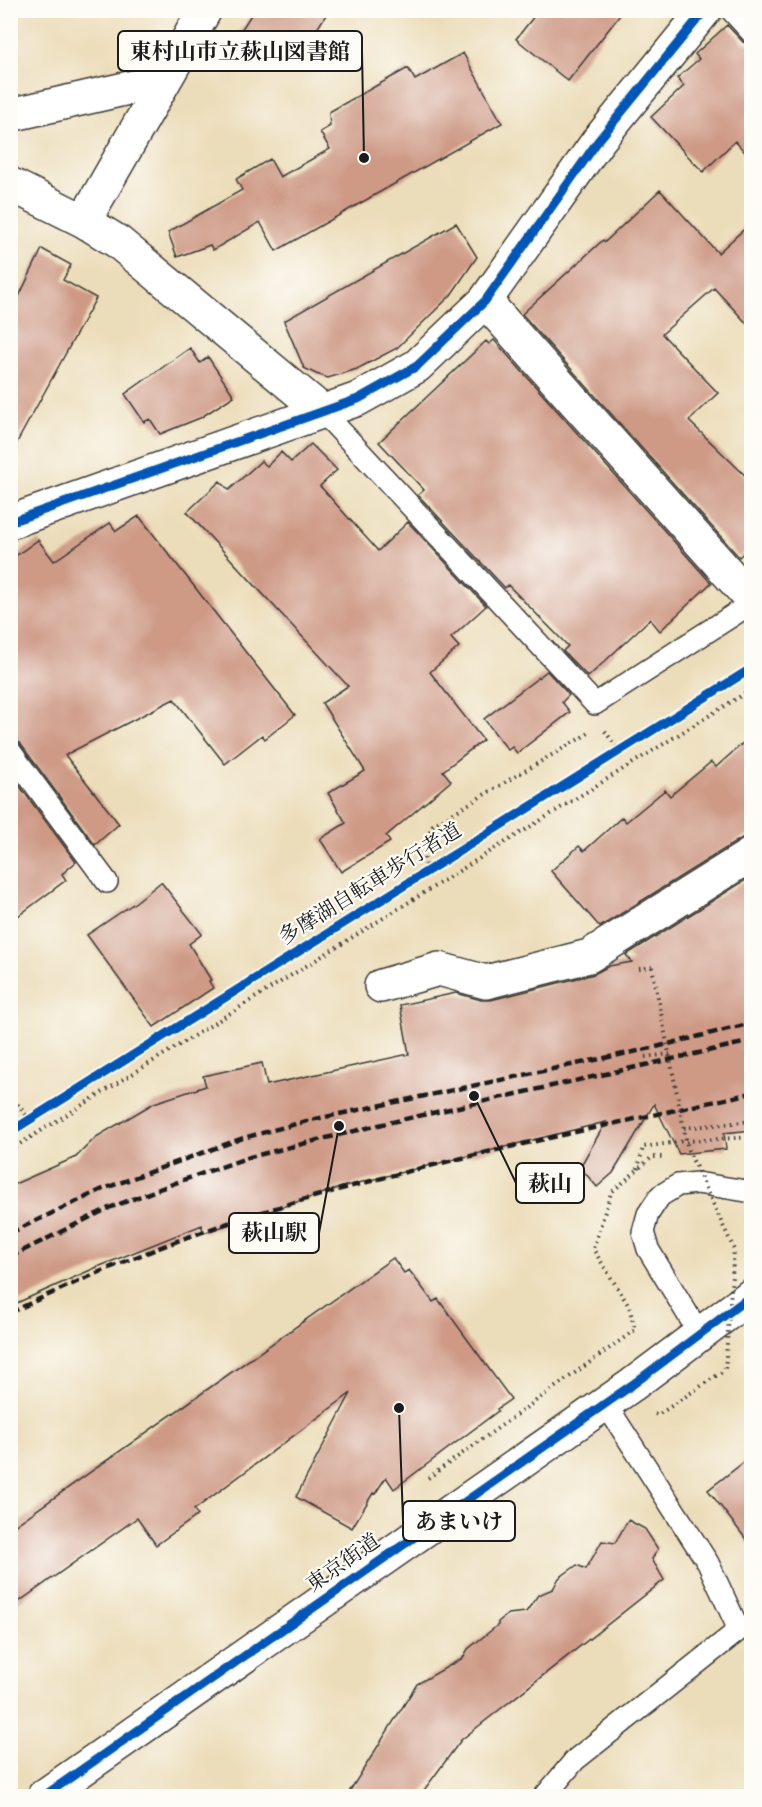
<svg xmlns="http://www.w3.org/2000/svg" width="762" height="1807" viewBox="0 0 762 1807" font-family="'Sorts Mill Goudy','Noto Serif JP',serif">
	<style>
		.building { fill: #ce9a86 }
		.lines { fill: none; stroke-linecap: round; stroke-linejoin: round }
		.service-casing { stroke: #3b3934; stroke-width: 24 }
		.minor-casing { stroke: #3b3934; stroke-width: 36 }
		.tertiary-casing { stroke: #3b3934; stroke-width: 36 }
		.path { stroke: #3b3934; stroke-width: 4; stroke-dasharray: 1.5 4.5; stroke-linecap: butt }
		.service { stroke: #fff; stroke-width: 21 }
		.minor { stroke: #fff; stroke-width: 33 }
		.tertiary { stroke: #fff; stroke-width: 33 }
		.rail { stroke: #1c1c1c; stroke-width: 4.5; stroke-dasharray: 9 4.5; stroke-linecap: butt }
		.path-bridge { stroke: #3b3934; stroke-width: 4; stroke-dasharray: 1.5 4.5; stroke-linecap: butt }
		.cycleway-casing { stroke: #fdfcf7; stroke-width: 13 }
		.cycleway { stroke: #0057b8; stroke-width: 9 }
		.labels { text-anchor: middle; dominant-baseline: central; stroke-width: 4.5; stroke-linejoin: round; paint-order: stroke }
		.street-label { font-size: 21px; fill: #1c1c1c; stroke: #fdfcf7 }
		.leader { fill: none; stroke: #1c1c1c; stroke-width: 2 }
		.callout-dot { fill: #1c1c1c; stroke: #fdfcf7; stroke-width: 2 }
		.callout { fill: #fdfcf7; stroke: #1c1c1c; stroke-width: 2 }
		.callout-label { font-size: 22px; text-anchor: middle; font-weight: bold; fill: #1c1c1c }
	</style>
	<rect width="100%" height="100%" fill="#fdfcf7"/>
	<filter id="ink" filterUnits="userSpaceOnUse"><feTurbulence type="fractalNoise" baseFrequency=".0167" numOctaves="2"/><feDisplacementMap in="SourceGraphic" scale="12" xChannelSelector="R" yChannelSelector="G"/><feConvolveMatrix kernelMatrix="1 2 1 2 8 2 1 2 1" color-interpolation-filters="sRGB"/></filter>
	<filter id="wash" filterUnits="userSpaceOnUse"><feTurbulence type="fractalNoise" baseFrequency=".008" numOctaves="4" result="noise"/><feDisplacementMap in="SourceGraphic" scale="24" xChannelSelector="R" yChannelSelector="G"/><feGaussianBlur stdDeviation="1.35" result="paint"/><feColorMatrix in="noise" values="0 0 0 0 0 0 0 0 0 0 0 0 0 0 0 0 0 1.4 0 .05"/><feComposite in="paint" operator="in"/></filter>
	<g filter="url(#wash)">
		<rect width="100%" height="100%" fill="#ecddba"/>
		<g id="blocks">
			<path class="building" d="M254,10H329L292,69L238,35Z
				M539,10H624L568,81L516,39Z
				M727,25L743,42L752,45V160L735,141L703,172L651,117L684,86L677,78L699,59L695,54Z
				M463,53L502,123L276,251L260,222L213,250L210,245L177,257L168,232L242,190L236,179L270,159L280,177L330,149L320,132L330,126L329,112L408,68L415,80Z
				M660,190L718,253L752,222V329L714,288L662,334L718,393L689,421L752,482V545L739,557L522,314L603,240L605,242Z
				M456,223L477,257L451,295L397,348L357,369L328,378L316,374L304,368L284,321Z
				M42,249L71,265L63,280L96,298L10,455V315Z
				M494,340L711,583L660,631L650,619L588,677L563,651L568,646L508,585L505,588L418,495L424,490L379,442L486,341L489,344Z
				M190,348L200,363L208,357L234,396L200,418L160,434L150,419L144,422L125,394Z
				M311,444L337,470L320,486L378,551L408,522L486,606L451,638L459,647L430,672L483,740L443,771L451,781L386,836L390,842L341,872L320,839L346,823L328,793L365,771L322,703L348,686L187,512L220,481L229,490L261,461L267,466L281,452L291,462Z
				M139,516L295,715L265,739L262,735L225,764L174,699L65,755L119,824L95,845L20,743L10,739V560L38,540L54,561L110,523L116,531Z
				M547,671L569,695L562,702L570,712L517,753L512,747L508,750L484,719Z
				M752,735V835L742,838L600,927L551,871L579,846L584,851L622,817L626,822L665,790L670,796L711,762L716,767Z
				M10,773L76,862L62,874L66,880L10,922Z
				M752,876V1130L724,1133L726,1149L679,1154L654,1104L613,1173L597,1187L580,1167L606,1122L342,1187L203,1233L202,1225L95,1268L10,1306V1186L76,1157L96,1137L154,1103L206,1086L203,1076L262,1063L267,1085L409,1054L400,1005L456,993L481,1000H491L594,974L609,966L632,962L626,955Z
				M161,882L202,934L189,944L211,980L209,981L213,988L154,1027L87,935L136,902Z
				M393,1258L404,1273L409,1270L433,1302L438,1299L511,1399L497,1409L498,1411L394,1489L386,1477L375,1494L373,1493L352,1528L296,1497L351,1393L194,1510L198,1515L156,1545L137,1518L10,1608V1529Z
				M752,1456V1547L708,1490Z
				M628,1520L645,1529L658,1549L652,1559L664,1580L461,1740L419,1797H346L417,1684L463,1658L468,1649L498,1625V1622L508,1614L526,1612L538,1595L553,1589L559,1578L577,1565L586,1569L602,1541L615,1543Z"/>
		</g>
	</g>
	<g filter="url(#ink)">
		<use href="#blocks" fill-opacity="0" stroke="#3b3934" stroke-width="1.5"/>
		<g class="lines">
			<g class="service-casing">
				<path id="service" d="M731,10L752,33
					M322,411L595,704L752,603
					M10,751L107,882
					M699,1333L648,1249L643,1232L648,1214L660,1196L678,1185L697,1183L752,1192
					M545,1796L575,1760L739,1630L708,1563L605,1403"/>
			</g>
			<g class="minor-casing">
				<path id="minor" d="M10,115L164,80
					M10,184L84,221L118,242L322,411
					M84,221L205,10
					M485,301L752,600
					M10,522L358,399L417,366L485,301L598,141L705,10
					M381,986L439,969L486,982L589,956L752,854"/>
			</g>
			<g class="tertiary-casing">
				<path id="tertiary" d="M44,1796L632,1385L752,1295"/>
			</g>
			<path class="path" d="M605,731L619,751
				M427,871L422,847L433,825L589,733
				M639,969L652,967
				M645,1057L670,1054
				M10,1095L30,1120
				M684,1128L752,1121
				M10,1150L752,689
				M638,1169L643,1147L686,1141L752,1137
				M655,1414L658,1415L725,1370
				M428,1478L635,1330L629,1306L593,1249L611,1193L652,1157H663"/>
			<use href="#service" class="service"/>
			<use href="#minor" class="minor"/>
			<use href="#tertiary" class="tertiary"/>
			<path class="rail" d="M10,1233L103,1189L243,1138L311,1120L652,1048L752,1023
				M10,1257L109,1208L183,1180L250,1157L383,1124L752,1041
				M10,1313C88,1275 168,1242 250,1216C414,1164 584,1131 752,1093"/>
			<path class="path-bridge" d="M652,967L688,1150L734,1249L725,1370"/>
			<g class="cycleway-casing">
				<path id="cycleway" d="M10,522L358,399L417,366L485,301L598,141L705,10
					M10,1132L752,668
					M44,1796L632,1385L752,1295"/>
			</g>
			<use href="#cycleway" class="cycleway"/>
		</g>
	</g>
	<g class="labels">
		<g class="street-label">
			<text transform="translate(371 885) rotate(-32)">多摩湖自転車歩行者道</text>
			<text transform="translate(344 1564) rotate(-35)">東京街道</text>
		</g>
	</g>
	<path class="leader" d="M364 158L362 51M474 1096L516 1183M339 1126L319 1233M399 1408L403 1521"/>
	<g class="callout-dot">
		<circle cx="364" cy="158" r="6"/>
		<circle cx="474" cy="1096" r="6"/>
		<circle cx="339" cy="1126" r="6"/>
		<circle cx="399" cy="1408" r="6"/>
	</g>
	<g class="callout">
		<rect x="118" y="31" width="244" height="40" rx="6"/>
		<rect x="516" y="1163" width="68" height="40" rx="6"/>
		<rect x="229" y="1213" width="90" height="40" rx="6"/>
		<rect x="403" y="1501" width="112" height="40" rx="6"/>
	</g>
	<g class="callout-label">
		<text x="240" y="59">東村山市立萩山図書館</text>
		<text x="550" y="1191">萩山</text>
		<text x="274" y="1240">萩山駅</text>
		<text x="459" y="1529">あまいけ</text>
	</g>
	<rect width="762" height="1807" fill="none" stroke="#fdfcf7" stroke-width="36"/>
</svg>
